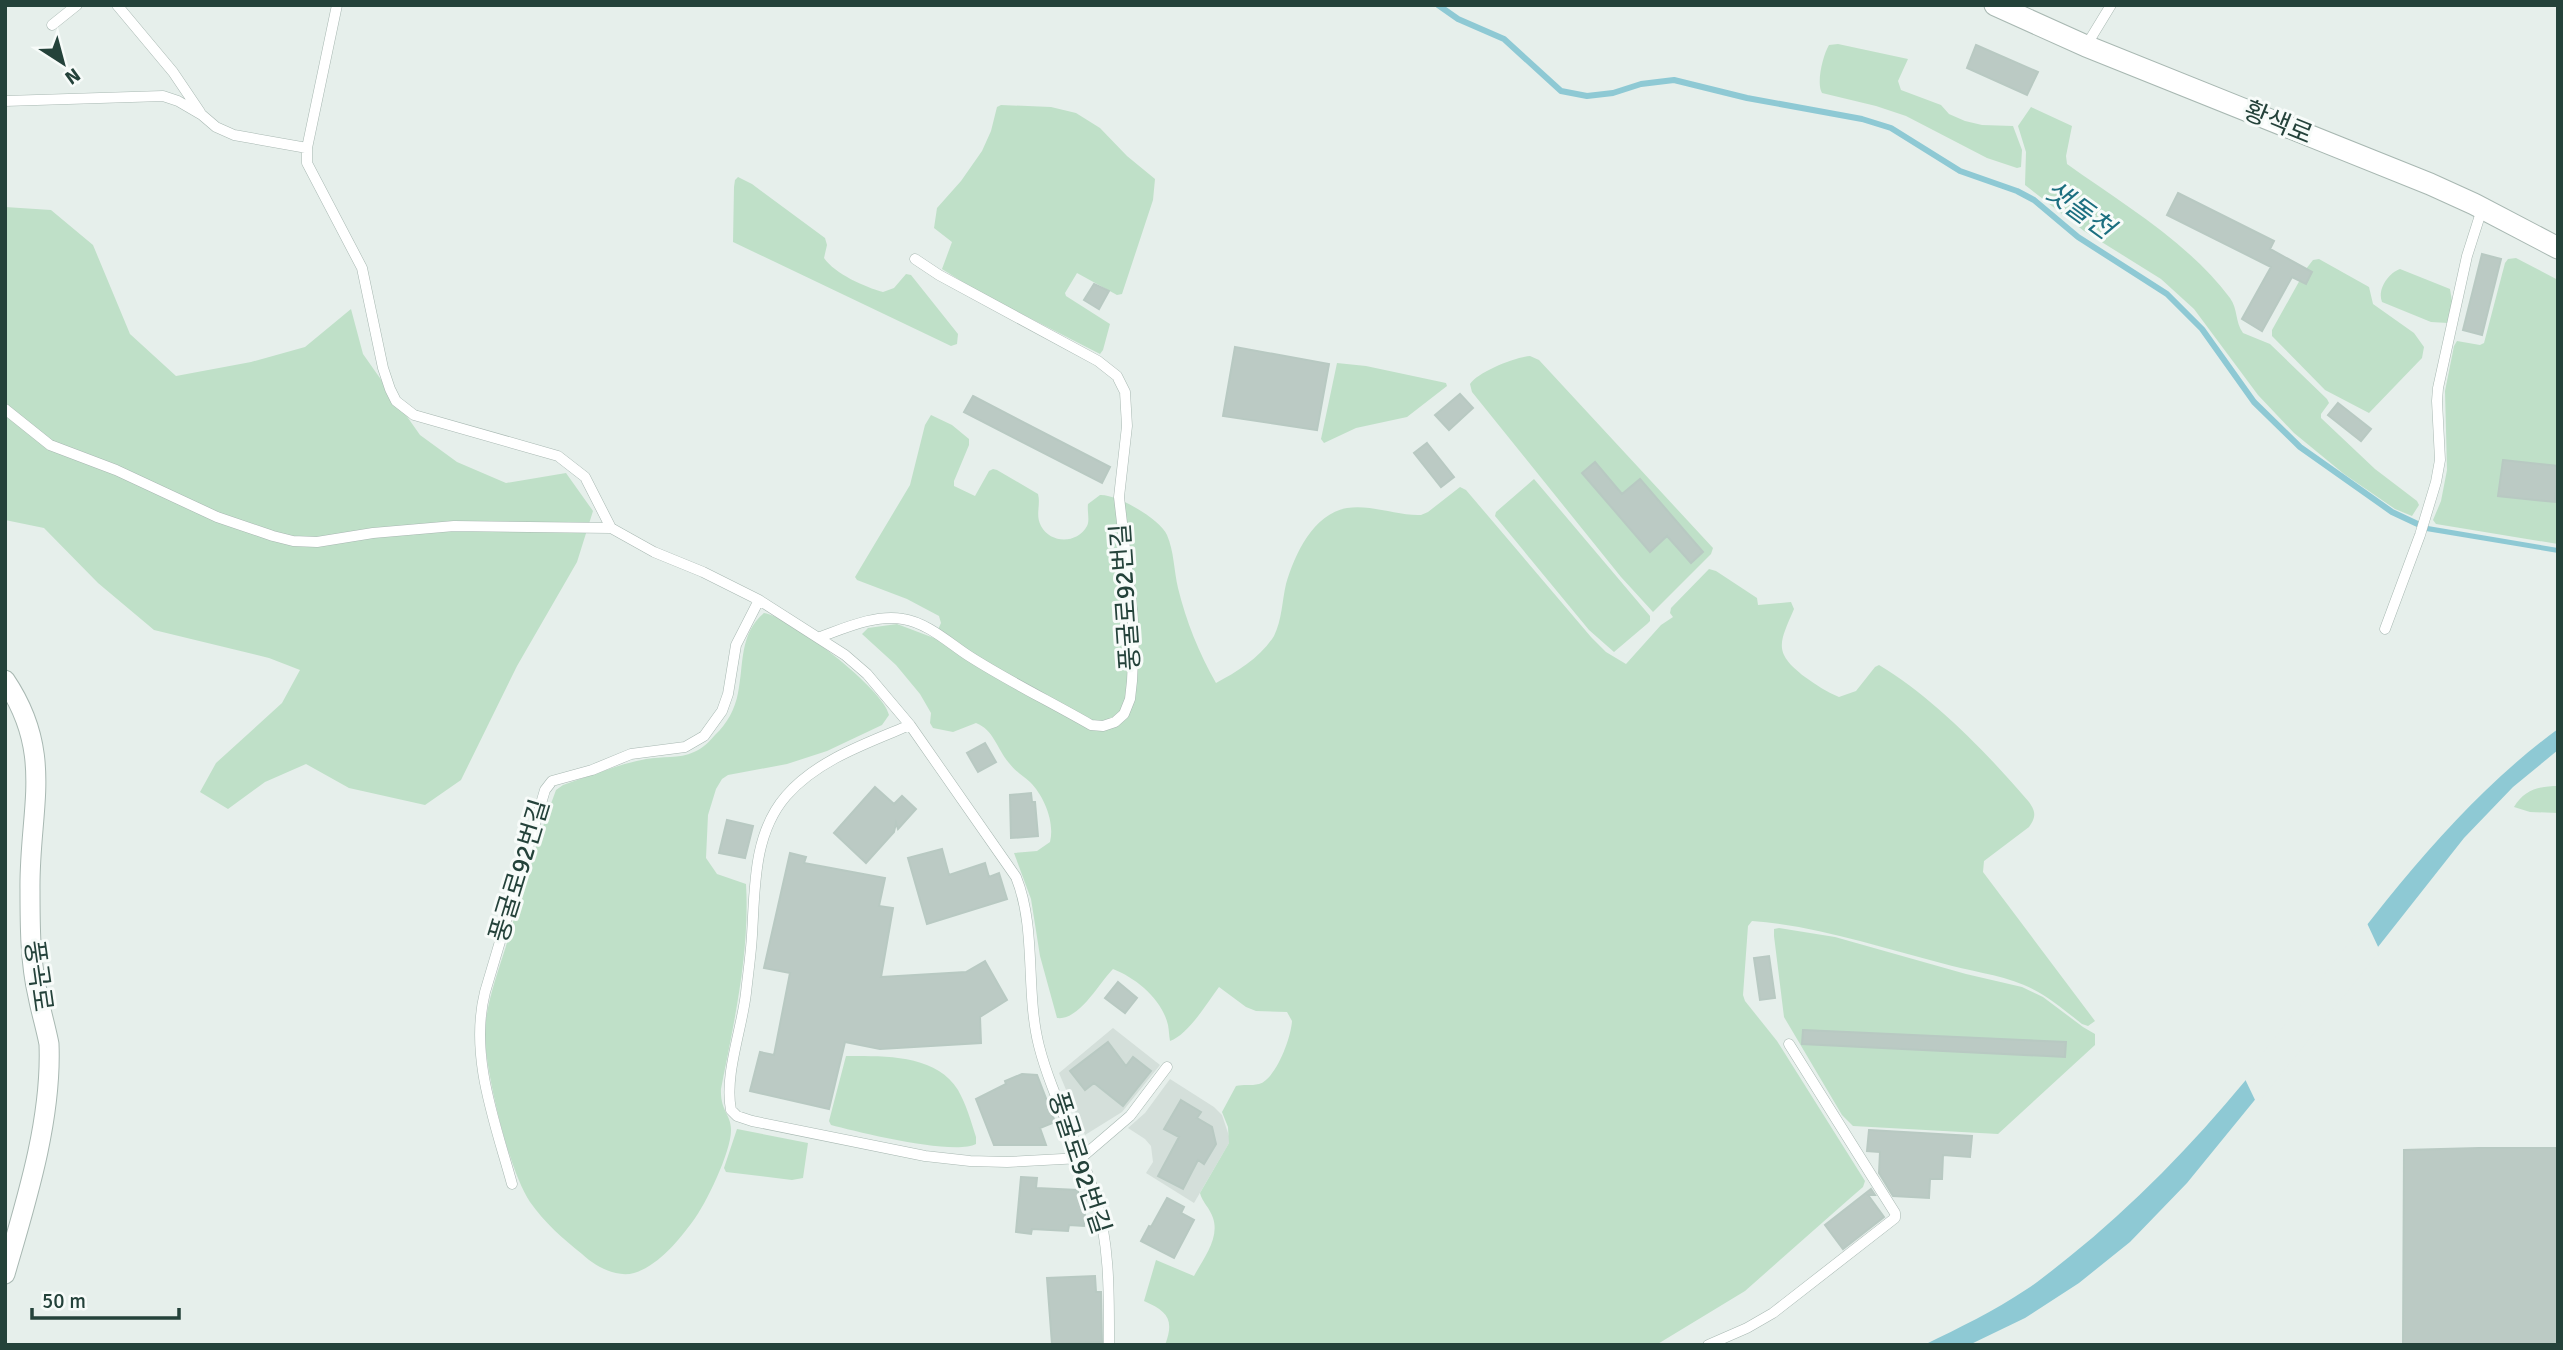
<svg xmlns="http://www.w3.org/2000/svg" width="2563" height="1350" viewBox="0 0 2563 1350" font-family="Signika,'Noto Sans KR',sans-serif">
	<style>
		.built { fill: #d4dfda }
		.green { fill: #bfe0c8 }
		.water { fill: #8ec9d4 }
		.pier { fill: #e6efeb }
		.lines { fill: none; stroke-linecap: round; stroke-linejoin: round }
		.stream { stroke: #8ec9d4; stroke-width: 6 }
		.building { fill: #bbcac4; stroke: #b8c9c2; stroke-width: 2 }
		.service-casing { stroke: #a8b8b2; stroke-width: 11 }
		.minor-casing { stroke: #a8b8b2; stroke-width: 21 }
		.tertiary-casing { stroke: #a8b8b2; stroke-width: 23 }
		.service { stroke: #fff; stroke-width: 10 }
		.minor { stroke: #fff; stroke-width: 19 }
		.tertiary { stroke: #fff; stroke-width: 21 }
		.labels { text-anchor: middle; dominant-baseline: central; stroke-width: 6; stroke-linejoin: round; paint-order: stroke }
		.street-label { font-size: 26px; fill: #24423a; stroke: #f7fbf9 }
		.water-label { font-size: 28px; font-style: italic; fill: #1c6f80; stroke: #f7fbf9 }
	</style>
	<rect width="100%" height="100%" fill="#e6efeb"/>
	<path class="built" d="M1113,1028L1160,1065L1122,1112L1085,1135L1059,1073Z
		M1170,1079L1214,1107L1222,1115L1229,1136V1143L1194,1203L1146,1173L1153,1162L1151,1146L1145,1139L1128,1128L1145,1113Z"/>
	<path class="green" d="M1838,44L1908,59L1898,81L1901,90L1941,105L1949,114L1965,121L1982,125L2013,126L2022,150L2021,167L2017,168L1987,158L1906,116L1876,106L1822,93C1816,83 1823,55 1829,45Z
		M1001,105L1051,107L1076,113L1100,128L1127,156L1155,179L1153,200L1122,294L1117,295L1077,273L1065,293L1066,296L1110,324L1103,350L1100,354L977,291L942,269L952,242L934,228L937,208L961,181L982,151L991,131L997,107Z
		M2031,107L2072,126L2066,156L2067,164C2123,204 2188,242 2230,298C2238,309 2235,322 2243,333L2270,344L2327,399L2329,403L2321,414V418L2375,469L2417,501L2419,505L2412,516L2395,509L2344,474L2294,433L2258,395L2194,309L2161,279L2084,231L2025,185L2026,152L2018,126Z
		M738,177L752,184L825,238L827,245L824,258C835,274 865,287 883,292L894,288L906,274L911,275L958,334L957,344L951,346L733,242L734,187L735,180Z
		M5,207L51,210L93,245L130,334L176,376L251,362L305,347L351,309L363,354L420,435L457,462L506,483L566,473L593,511L577,562L517,666L461,780L425,805L349,788L306,764L265,782L228,809L200,792L216,763L282,703L300,670L269,658L154,630L98,583L44,528L5,520Z
		M2516,258L2558,280V544L2436,524L2433,520L2441,501L2447,470L2445,391L2454,346L2457,341L2480,345L2484,343L2505,263L2508,259Z
		M2319,259L2369,287L2373,304L2414,333L2424,347L2422,358L2369,413L2325,390L2272,336V330L2306,269L2313,260Z
		M2400,269L2450,289L2452,301L2448,323L2431,322L2382,302C2377,290 2388,273 2400,269Z
		M1530,356L1539,360L1713,548L1711,554L1653,612L1621,577L1472,392L1470,384C1478,372 1515,357 1530,356Z
		M1337,363L1366,366L1446,383L1447,386L1407,417L1356,428L1324,443L1321,439Z
		M931,415L952,425L969,439V445L954,481V486L975,496L989,471L993,469L997,470L1038,494C1041,505 1035,515 1041,526C1051,544 1077,544 1087,526C1090,520 1087,512 1088,504L1100,495C1117,494 1160,519 1167,535C1174,551 1174,571 1178,588C1186,621 1199,653 1216,683C1237,672 1261,657 1274,636C1282,620 1282,601 1286,584C1295,554 1313,514 1347,508C1371,504 1397,516 1421,515L1428,512L1460,487L1466,490L1591,637L1606,652L1626,664L1661,625L1673,617L1670,613L1671,608L1709,569L1716,571L1757,598L1758,605L1791,602L1794,609C1779,644 1773,652 1805,677C1816,685 1827,692 1839,697L1856,691L1875,667L1879,665C1934,698 1988,754 2029,802C2036,812 2036,817 2029,827L1984,861L1983,872L2095,1021L2088,1026L2082,1024C2063,1009 2046,994 2024,985C1998,974 1968,971 1941,963C1878,947 1818,926 1752,921L1748,926L1743,995L1745,1001L1777,1041L1865,1181L1863,1187L1848,1200L1745,1291L1656,1345H1165C1175,1319 1167,1311 1144,1301L1156,1260L1194,1276C1203,1259 1220,1238 1213,1218C1210,1208 1202,1202 1200,1193L1229,1143L1228,1127L1222,1112L1236,1086C1243,1084 1251,1086 1259,1084C1276,1079 1291,1038 1292,1021L1287,1012L1256,1011L1246,1007L1219,987C1207,1003 1188,1035 1170,1041C1169,1036 1169,1030 1168,1025C1162,999 1136,978 1113,969C1099,983 1079,1021 1057,1018L1040,956L1031,899L1014,853L1037,851L1050,842C1055,822 1044,796 1030,782C1023,776 1015,771 1009,763C997,749 994,730 976,723L953,732L933,728L930,723L931,713L920,694L896,665L862,634L868,628L897,624L934,638L941,623L939,616L907,599L857,580L855,577L910,485L925,425Z
		M1534,479L1650,616V621L1647,624L1614,652L1589,630L1495,516L1496,512Z
		M764,613C790,617 884,689 889,715L882,725L827,751L787,764L728,775L722,779L716,789L708,815L706,858L717,874L746,884C750,953 734,1022 721,1089C720,1110 731,1115 731,1129C732,1150 706,1204 693,1221C679,1240 658,1266 634,1273C616,1278 595,1266 582,1254C563,1239 544,1222 530,1202C509,1171 487,1077 485,1039C484,1009 497,975 506,946C521,894 537,841 556,790L563,785C590,776 619,764 646,759C662,756 679,759 694,752C703,748 709,742 715,735C727,724 735,709 738,693C744,664 739,634 764,613Z
		M2558,786V813L2530,812L2514,807C2524,790 2539,786 2558,786Z
		M1779,928L1835,937L1966,974L2022,987L2043,997L2083,1027L2095,1034V1045L1998,1134L1853,1126L1842,1115L1784,1017L1774,936V929Z
		M846,1056C883,1056 936,1054 958,1090C966,1104 971,1121 976,1137V1144C954,1156 858,1132 831,1125L829,1121Z
		M737,1129L808,1143L803,1178L792,1180L726,1172L724,1168Z"/>
	<path class="water" d="M2428,526L2558,548V553L2426,531Z
		M2558,729V750L2513,787L2464,838L2333,1004L2187,1183L2130,1242L2079,1283L2025,1318L1969,1345H1924C1959,1328 1994,1311 2027,1289C2041,1280 2055,1268 2069,1257C2134,1205 2192,1145 2245,1081C2344,961 2431,822 2558,729Z"/>
	<path class="pier" d="M2366,921L2380,951L2257,1104L2244,1077Z"/>
	<g class="lines">
		<path class="stream" d="M1438,5L1458,19L1504,39L1561,91L1587,96L1613,93L1641,84L1674,80L1747,98L1862,119L1891,128L1960,171L2017,191L2034,200L2078,237L2167,294L2202,329L2254,402L2300,447L2392,512L2424,527"/>
	</g>
	<path class="building" d="M1976,45L2038,72L2027,95L1967,68Z
		M2178,193L2274,241L2270,249L2312,272L2306,284L2292,277L2262,331L2242,319L2271,267L2167,215Z
		M2482,254L2501,259L2482,335L2463,330Z
		M1094,284L1109,291L1099,309L1084,300Z
		M1235,347L1329,364L1317,430L1223,416Z
		M1460,394L1473,408L1449,430L1435,415Z
		M973,396L1110,467L1102,483L964,412Z
		M2338,403L2371,429L2361,441L2328,415Z
		M1427,443L1454,477L1441,487L1414,453Z
		M2503,460L2558,466L2555,502L2498,496Z
		M1595,462L1622,494L1640,479L1703,552L1691,563L1667,536L1650,552L1582,473Z
		M985,743L996,762L978,772L967,753Z
		M875,787L894,804L902,796L916,809L898,829L896,823L894,832L866,863L834,833Z
		M1031,793L1032,802H1035L1038,836L1011,838L1010,795Z
		M727,820L753,826L745,858L719,853Z
		M942,849L949,875L985,863L989,877L999,873L1007,899L927,924L908,858Z
		M790,853L806,857L804,863L885,878L879,906L893,908L881,977L966,972L985,961L1007,1000L980,1017L981,1043L880,1049L845,1042L829,1109L750,1091L760,1052L774,1055L790,973L764,968Z
		M1769,956L1775,998L1760,1000L1754,958Z
		M1118,982L1137,998L1125,1013L1105,998Z
		M1803,1030L2066,1042L2065,1057L1802,1044Z
		M1108,1042L1126,1066L1133,1057L1151,1071L1123,1106L1094,1083L1085,1090L1070,1071Z
		M1022,1074L1037,1075L1055,1122L1040,1128L1046,1145H994L976,1099L1006,1084L1005,1081Z
		M1181,1100L1201,1112L1197,1118L1212,1127L1216,1144L1204,1164L1198,1160L1183,1189L1158,1176L1179,1137L1164,1129Z
		M1869,1130L1972,1136L1970,1157L1943,1155L1942,1179H1930L1929,1198L1893,1196L1879,1173L1880,1152L1867,1151Z
		M2479,1148H2558V1345H2403L2404,1150Z
		M1021,1177L1037,1178L1036,1188L1078,1190V1198L1086,1199L1084,1226L1069,1225L1068,1231L1032,1229L1031,1234L1016,1232Z
		M1871,1189L1875,1195H1868L1884,1217L1843,1249L1825,1225Z
		M1167,1198L1184,1207L1181,1213L1194,1220L1174,1258L1141,1241L1149,1226L1151,1227Z
		M1095,1276L1096,1292H1101L1102,1342L1052,1344L1047,1278Z"/>
	<g class="lines">
		<g class="service-casing">
			<path id="service" d="M117,5L173,72L200,112
				M337,5L307,148V163L362,268L383,368L390,389L396,401L414,415L558,456L585,477L611,528L654,552L703,572L759,600L845,655L867,674L910,725L1016,877C1037,929 1025,991 1039,1046C1052,1097 1080,1145 1095,1196C1110,1244 1109,1295 1109,1345
				M52,25L77,5
				M2086,46L2111,5
				M5,101L163,96L178,101L202,115L216,127L234,135L307,148
				M5,409L50,445L116,470L217,517L273,536L293,541L317,542L373,533L454,526L611,528
				M2385,629L2420,535L2436,482L2440,460L2437,401L2438,388L2467,256L2482,209
				M820,637C845,628 876,614 903,619C928,623 949,643 969,656C1008,681 1051,702 1091,725L1103,726L1115,722L1124,714L1130,699L1132,681L1134,638L1132,609L1119,497L1127,426L1125,392L1117,376L1098,361L939,275L915,259
				M910,725C867,743 817,760 786,796C753,834 755,888 752,935C751,954 748,974 746,993C742,1029 724,1075 731,1110L737,1116L752,1121L925,1156L970,1161L1007,1162L1081,1158L1130,1116L1167,1067
				M512,1184C495,1122 469,1056 485,992L545,790L552,781L592,770L631,754L685,747L704,736L722,711L728,694L736,645L759,600
				M1708,1345L1747,1328L1773,1313L1895,1218V1213L1789,1044"/>
		</g>
		<g class="minor-casing">
			<path id="minor" d="M5,680C55,754 29,809 30,889C30,924 30,962 38,996C41,1012 46,1028 49,1044C52,1120 26,1202 5,1274"/>
		</g>
		<g class="tertiary-casing">
			<path id="tertiary" d="M1995,5L2086,46L2430,184L2474,204L2558,248"/>
		</g>
		<use href="#service" class="service"/>
		<use href="#minor" class="minor"/>
		<use href="#tertiary" class="tertiary"/>
	</g>
	<g class="labels">
		<g class="street-label">
			<text transform="translate(2278 123) rotate(22)">황색로</text>
			<text transform="translate(1126 597) rotate(-94)">풍굴로92번길</text>
			<text transform="translate(520 871) rotate(-73)">풍굴로92번길</text>
			<text transform="translate(38 976) rotate(82)">풍곡로</text>
			<text transform="translate(1079 1163) rotate(72)">풍굴로92번길</text>
		</g>
		<g class="water-label">
			<text transform="translate(2079 210) rotate(36)">샛돌천</text>
		</g>
	</g>
	<rect width="2563" height="1350" fill="none" stroke="#24423a" stroke-width="14"/>
	<g transform="translate(63 63) rotate(144)" stroke="#f7fbf9" stroke-width="5" paint-order="stroke">
	<path d="M0-5L12 26L0 18L-12 26Z" fill="#24423a"/>
	<text y="-10" font-size="19" font-weight="bold" text-anchor="middle" fill="#24423a">N</text>
	</g>
	<path d="M32 1308v10h147v-10" fill="none" stroke="#24423a" stroke-width="3.5"/>
	<text x="42" y="1308" font-size="21" fill="#24423a" stroke="#f7fbf9" stroke-width="5" paint-order="stroke">50 m</text>
</svg>
